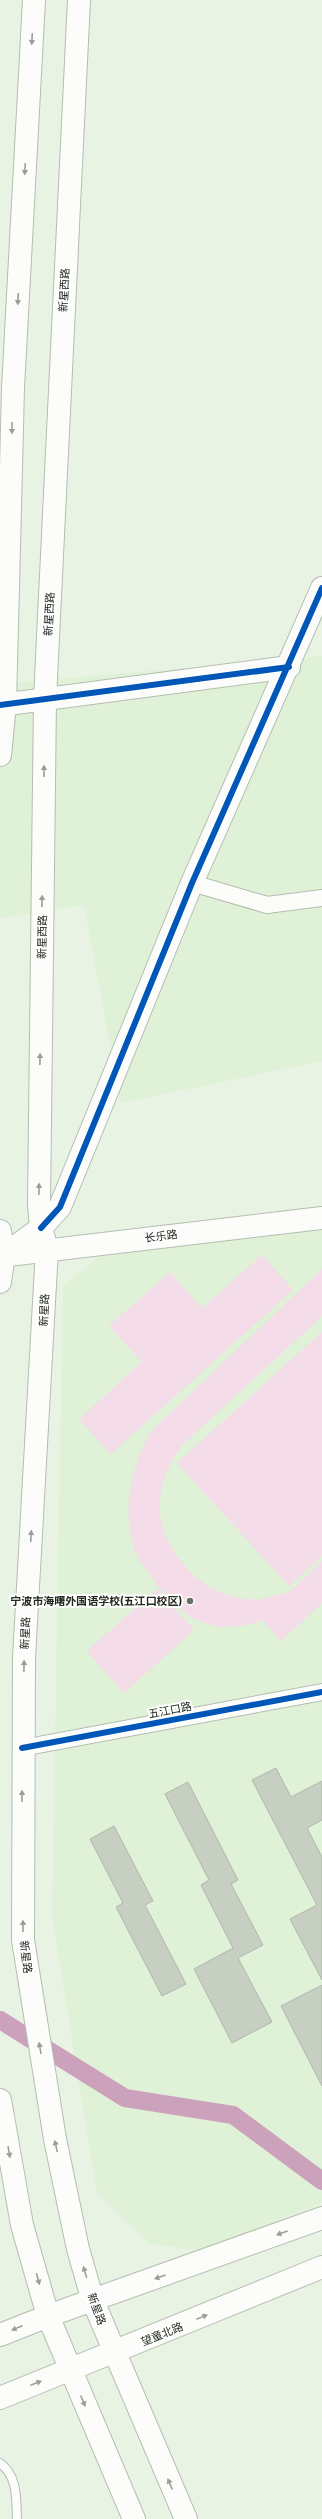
<svg xmlns="http://www.w3.org/2000/svg" width="322" height="2519" viewBox="0 0 322 2519" font-family="'Titillium Web','Noto Sans SC',sans-serif">
	<style>
		.built { fill: #dff1d7 }
		.green { fill: #f4dce8 }
		.lines { fill: none; stroke-linecap: round; stroke-linejoin: round }
		.canal { stroke: #cca1bc; stroke-width: 18 }
		.building { fill: #c6cfc2; stroke: #afb7ab }
		.lane-casing { stroke: #b5bdb1; stroke-width: 10 }
		.street-casing { stroke: #b5bdb1; stroke-width: 18 }
		.secondary-casing { stroke: #b5bdb1; stroke-width: 24 }
		.primary-casing { stroke: #b5bdb1; stroke-width: 24 }
		.lane { stroke: #fcfdfb; stroke-width: 8 }
		.street { stroke: #fcfdfb; stroke-width: 16 }
		.secondary { stroke: #fcfdfb; stroke-width: 22 }
		.primary { stroke: #fcfdfb; stroke-width: 22 }
		.cycleway-casing { stroke: #fff; stroke-width: 8 }
		.cycleway { stroke: #0057b8; stroke-width: 6 }
		.oneway { fill: #9a9e98 }
		.poi-dot { fill: #677063; stroke: #fff; stroke-width: 1.5 }
		.labels { text-anchor: middle; dominant-baseline: central; stroke-width: 4; stroke-linejoin: round; paint-order: stroke }
		.street-label { font-size: 11px; fill: #22291e; stroke: #fff }
		.poi-label { font-size: 11px; font-weight: bold; fill: #22291e; stroke: #fff; text-anchor: end }
	</style>
	<rect width="100%" height="100%" fill="#e8f3e3"/>
	<path class="built" d="M322,656V1061L121,1103L84,905L0,918V684Z
		M322,1229V2203L199,2250L149,2244L97,2193L52,1917L63,1286L102,1254Z"/>
	<path class="green" d="M262,1255L293,1290L111,1454L79,1419L142,1362L109,1326L170,1272L202,1308Z
		M322,1269V1316L182,1445C168,1466 158,1487 160,1513C166,1562 219,1611 270,1597C276,1595 283,1595 288,1592C300,1584 311,1571 322,1561V1603L281,1641L263,1620C214,1638 184,1620 154,1581C146,1569 135,1556 132,1542C123,1502 132,1466 151,1431Z
		M322,1332V1556L289,1586L177,1463Z
		M157,1589L194,1630L124,1693L87,1651Z"/>
	<g class="lines">
		<path class="canal" d="M0,2020L125,2098L233,2115L322,2181"/>
	</g>
	<path class="building" d="M276,1768L291,1797L322,1781V1820L307,1828L322,1857V1980L290,1919L317,1905L252,1780Z
		M188,1782L238,1880L231,1884L263,1945L238,1958L272,2022L232,2043L194,1969L233,1948L201,1885L209,1880L165,1794Z
		M114,1826L153,1901L145,1905L186,1984L162,1996L116,1907L123,1903L90,1839Z
		M322,1985V2086L281,2006Z"/>
	<g class="lines">
		<g class="lane-casing">
			<path id="lane" d="M0,2463C18,2477 16,2498 17,2519"/>
		</g>
		<g class="street-casing">
			<path id="street" d="M192,883L267,905L322,898
				M22,1748L322,1692"/>
		</g>
		<g class="secondary-casing">
			<path id="secondary" d="M0,705L289,667
				M41,1228L60,1207L192,883L322,588
				M0,1256L322,1218
				M0,2335L48,2316L322,2218
				M0,2398L322,2267"/>
		</g>
		<g class="primary-casing">
			<path id="primary" d="M79,0L45,699L39,1204L41,1228L47,1249L24,1658L23,1940L55,2139L78,2249L93,2301L186,2519
				M0,755L5,704L13,388L34,0
				M0,1231L4,1255
				M0,1282L4,1255L41,1228
				M0,2100L22,2225L48,2316L134,2519"/>
		</g>
		<use href="#lane" class="lane"/>
		<use href="#street" class="street"/>
		<use href="#secondary" class="secondary"/>
		<use href="#primary" class="primary"/>
		<g class="cycleway-casing">
			<path id="cycleway" d="M0,705L289,667
				M41,1228L60,1207L192,883L322,588
				M22,1748L322,1692"/>
		</g>
		<use href="#cycleway" class="cycleway"/>
	</g>
	<defs><path id="oneway-solid" d="M-6-.8H1V-3.2L6.5 0L1 3.2V.8H-6Z"/></defs>
	<g class="oneway">
		<use href="#oneway-solid" transform="translate(32 39) rotate(93)"/>
		<use href="#oneway-solid" transform="translate(25 169) rotate(93)"/>
		<use href="#oneway-solid" transform="translate(18 299) rotate(93)"/>
		<use href="#oneway-solid" transform="translate(12 428) rotate(91)"/>
		<use href="#oneway-solid" transform="translate(44 771) rotate(-89)"/>
		<use href="#oneway-solid" transform="translate(42 901) rotate(-89)"/>
		<use href="#oneway-solid" transform="translate(40 1059) rotate(-89)"/>
		<use href="#oneway-solid" transform="translate(39 1189) rotate(-89)"/>
		<use href="#oneway-solid" transform="translate(31 1536) rotate(-87)"/>
		<use href="#oneway-solid" transform="translate(24 1666) rotate(-89)"/>
		<use href="#oneway-solid" transform="translate(22 1796) rotate(-90)"/>
		<use href="#oneway-solid" transform="translate(23 1926) rotate(-90)"/>
		<use href="#oneway-solid" transform="translate(40 2048) rotate(-100)"/>
		<use href="#oneway-solid" transform="translate(56 2146) rotate(-102)"/>
		<use href="#oneway-solid" transform="translate(9 2152) rotate(80)"/>
		<use href="#oneway-solid" transform="translate(282 2233) rotate(160)"/>
		<use href="#oneway-solid" transform="translate(85 2272) rotate(-106)"/>
		<use href="#oneway-solid" transform="translate(160 2277) rotate(160)"/>
		<use href="#oneway-solid" transform="translate(38 2279) rotate(74)"/>
		<use href="#oneway-solid" transform="translate(202 2317) rotate(-22)"/>
		<use href="#oneway-solid" transform="translate(17 2328) rotate(158)"/>
		<use href="#oneway-solid" transform="translate(36 2383) rotate(-21)"/>
		<use href="#oneway-solid" transform="translate(83 2401) rotate(67)"/>
		<use href="#oneway-solid" transform="translate(170 2484) rotate(-113)"/>
	</g>
	<circle class="poi-dot" cx="190" cy="1601" r="4"/>
	<g class="labels">
		<g class="street-label">
			<text transform="translate(64 290) rotate(-87)">新星西路</text>
			<text transform="translate(49 614) rotate(-87)">新星西路</text>
			<text transform="translate(42 937) rotate(-89)">新星西路</text>
			<text transform="translate(161 1236) rotate(-7)">长乐路</text>
			<text transform="translate(44 1310) rotate(-87)">新星路</text>
			<text transform="translate(25 1633) rotate(-87)">新星路</text>
			<text transform="translate(170 1710) rotate(-11)">五江口路</text>
			<text transform="translate(26 1957) rotate(83)">新星路</text>
			<text transform="translate(97 2309) rotate(70)">新星路</text>
			<text transform="translate(162 2334) rotate(-22)">望童北路</text>
		</g>
		<g class="poi-label">
			<text x="182" y="1601">宁波市海曙外国语学校(五江口校区)</text>
		</g>
	</g>
</svg>
